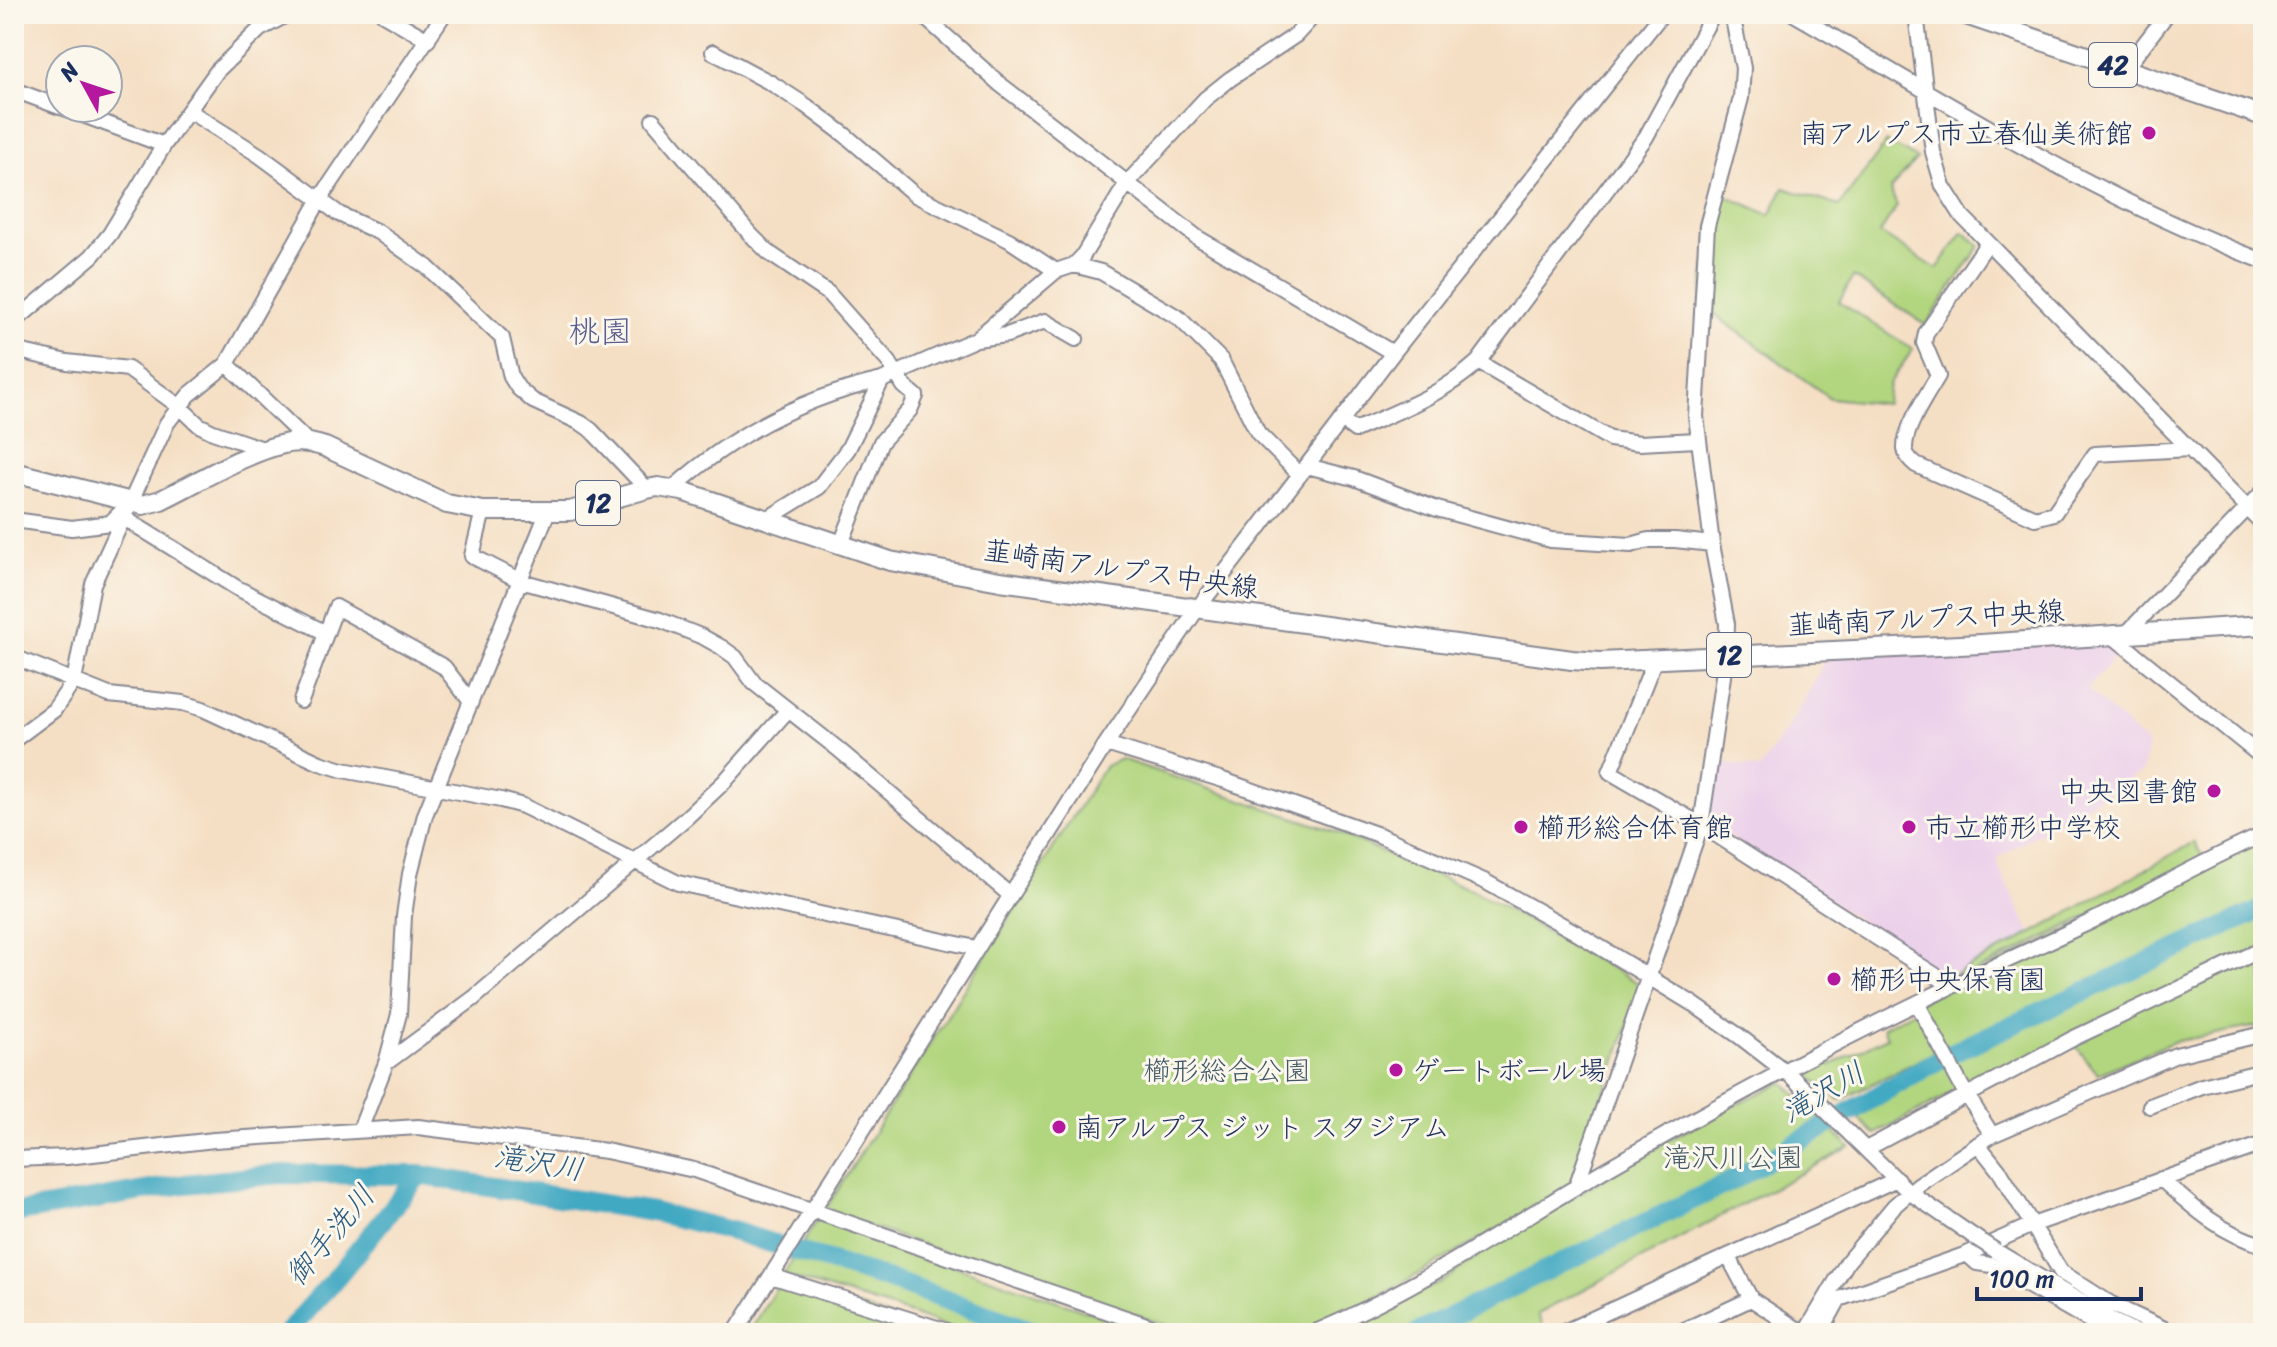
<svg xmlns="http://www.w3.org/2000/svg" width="2277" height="1347" viewBox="0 0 2277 1347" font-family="Sriracha,'Klee One',sans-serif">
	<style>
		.built { fill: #ecd1ea }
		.green { fill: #b2d67f; stroke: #66826e; stroke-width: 2 }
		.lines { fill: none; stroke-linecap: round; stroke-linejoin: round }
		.river { stroke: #42a9c2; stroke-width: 20 }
		.minor-casing { stroke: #888791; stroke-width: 18 }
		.major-casing { stroke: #888791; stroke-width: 22 }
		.minor { stroke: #fff; stroke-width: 14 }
		.major { stroke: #fff; stroke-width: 18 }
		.minor-bridge-casing { stroke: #888791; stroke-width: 18; stroke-linecap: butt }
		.minor-bridge { stroke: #fff; stroke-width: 14 }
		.poi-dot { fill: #b5179e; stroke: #fbf7ec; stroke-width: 3 }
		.labels { text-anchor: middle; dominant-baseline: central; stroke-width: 6; stroke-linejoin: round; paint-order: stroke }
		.shield { fill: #fbf7ec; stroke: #5e6b89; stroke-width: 2 }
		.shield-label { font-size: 26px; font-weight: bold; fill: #1b2f5e }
		.poi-label { font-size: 28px; fill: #1b2f5e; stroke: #fbf7ec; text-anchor: start }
		.street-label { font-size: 28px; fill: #1b2f5e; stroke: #fbf7ec }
		.park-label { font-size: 28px; fill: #415966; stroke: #fbf7ec }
		.water-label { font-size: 30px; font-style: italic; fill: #295a81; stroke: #fbf7ec }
		.quarter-label { font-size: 32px; fill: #5a5e91; stroke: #fbf7ec }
	</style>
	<rect width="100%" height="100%" fill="#fbf7ec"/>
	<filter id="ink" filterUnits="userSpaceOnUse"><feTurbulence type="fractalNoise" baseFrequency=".0125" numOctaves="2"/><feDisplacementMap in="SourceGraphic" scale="16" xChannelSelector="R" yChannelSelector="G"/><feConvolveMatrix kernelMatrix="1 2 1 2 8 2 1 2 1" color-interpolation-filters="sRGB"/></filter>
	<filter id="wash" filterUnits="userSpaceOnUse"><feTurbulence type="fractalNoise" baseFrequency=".006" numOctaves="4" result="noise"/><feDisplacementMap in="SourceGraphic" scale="32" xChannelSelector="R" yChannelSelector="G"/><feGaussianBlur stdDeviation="1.8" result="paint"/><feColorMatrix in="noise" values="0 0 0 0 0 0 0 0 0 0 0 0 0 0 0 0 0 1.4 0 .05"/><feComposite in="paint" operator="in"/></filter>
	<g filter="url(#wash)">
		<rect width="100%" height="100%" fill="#f5dfc4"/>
		<path class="built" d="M2116,640L2124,646L2087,689L2148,745L2142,772L1999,857L1998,866L2031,934L1948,977L1709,824L1707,815L1716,761L1760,769L1796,715L1827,657Z"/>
		<path class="green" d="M1887,142L1917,159L1890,189L1897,206L1880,233L1937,269L1963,232L1980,246L1926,325L1853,277L1839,302L1913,349L1889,384L1886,404L1830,398L1701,305L1715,191L1770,215L1784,188L1839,206Z
			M1121,759L1334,831L1474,891L1638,983L1641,989L1571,1187L1359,1308L1300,1333H1191L1029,1281L829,1213L827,1207L1105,766Z
			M2263,835V909L2174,948L1995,1033L1968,1045L1940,1047L1917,1003Z
			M2194,842L2204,859L1952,983L1946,979L2031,934Z
			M2263,913V1025L2173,1042L2098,1074L2071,1040L1990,1083L1982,1079L1968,1086L1953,1060Z
			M1915,1010L1937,1051L1840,1100L1803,1071L1824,1058L1829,1066L1887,1037L1883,1027Z
			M1946,1064L1961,1089L1875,1134L1853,1113Z
			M1783,1082L1850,1147L1538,1314L1544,1329L1537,1333H1326L1440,1283L1507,1236L1705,1119Z
			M818,1219L1151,1333H964L911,1314L783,1275Z
			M780,1282L940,1333H749Z"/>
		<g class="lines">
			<path class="river" d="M14,1213L185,1184L280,1174L419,1175L653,1212L736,1232L899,1283L1038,1333
				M287,1333L335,1279L419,1175
				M1417,1333L1730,1182L1945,1056L2263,909"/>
		</g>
	</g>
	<g filter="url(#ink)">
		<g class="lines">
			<g class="minor-casing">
				<path id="minor" d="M383,14L428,40
					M921,14L1001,85L1198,238L1393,353
					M1794,14C1947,102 2097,199 2263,261
					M1916,14L1933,152L1943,186L1962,216L2263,524
					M713,52L771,83L805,105L845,135L915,195L1009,240L1056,271
					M2125,69L2167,14
					M14,90L60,107
					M64,108L164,145
					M189,111L259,155L339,214L378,232L427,267L502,338L511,377L518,388L533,401L581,423L591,430L647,489
					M653,120L750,234L769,253L828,293L889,362L904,386L916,396L910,410L881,442L841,544
					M1987,244L1926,333L1924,343L1938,376C1928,393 1904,428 1905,449C1906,456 1910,460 1916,465L2035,518L2054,513L2095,454L2190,449
					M1074,265L1082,257L1127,183L1205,99L1230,79L1296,35L1315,14
					M14,322L92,256L110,234L164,145L217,71L260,29L288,14
					M976,339L1007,335L1045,321L1076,339
					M14,350L67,362L128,369L180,407L199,425L213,432L266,450
					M1478,362L1610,439L1640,443L1697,440
					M227,364L308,442
					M1342,420L1355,430C1398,411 1442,395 1478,362L1646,137L1713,14
					M1307,466L1354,478L1437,509L1551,540L1631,545L1649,540H1675L1712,544
					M672,489C733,434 801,398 882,380
					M483,511L472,556L521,581L660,620L703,637L721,647L735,657L754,683L838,749L1010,895
					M124,518L237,588L326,633
					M767,519L819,487L848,449L882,380L976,339L1056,271L1074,265L1101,272L1179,318L1221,360L1258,433L1300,475
					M14,520L72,528L110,523L123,510
					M2124,636L2263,492
					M2114,637L2263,758
					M14,657L109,695L183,703L203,709L320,763L343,770L501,800L523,806L678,883L976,948
					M1655,659L1610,772L1701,825L1952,986
					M301,701L336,607L444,667L471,702
					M14,740L54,710L74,681L93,584L167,423L189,395L227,364L320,199L444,14
					M1106,744L1223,780L1379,835L1486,882L1575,932L1693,1004L1739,1036L1791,1076L1909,1192L1976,1238
					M1917,1003L1962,1087L1992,1135
					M386,1063L474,998L687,817L725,781L787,711
					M2150,1106L2202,1086L2263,1071
					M360,1130L386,1063L399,1014L404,916L410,874L425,815L548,511
					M1978,1144L2000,1172L2061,1272L2111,1304L2173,1333
					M1866,1149L2074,1038L2263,949
					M14,1159L67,1157L214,1140L418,1127L606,1151L694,1170L1170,1333
					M2161,1179C2191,1206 2223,1235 2263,1245
					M1576,1187L1701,825L1726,656L1727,624L1712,544L1696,416L1707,226L1741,98L1743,68L1732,14
					M1996,1251L2113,1321L2138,1333
					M1967,1254L1977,1263L1992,1265L2111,1333
					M1728,1256L1897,1179
					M771,1276L953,1333
					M735,1333L1106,744L1197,609L1393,353L1662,14
					M1313,1333C1422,1288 1518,1219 1620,1161C1718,1105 1818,1051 1919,1002C1976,974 2033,949 2090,922C2148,894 2203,860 2263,835
					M1562,1333L1728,1256L1751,1299L1803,1333
					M1678,1333L1751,1299
					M1805,1333L1848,1261L1894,1206L1918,1185L1992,1135L2176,1055L2263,1034
					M1825,1333L1822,1330L1839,1299L1967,1254L2032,1225L2263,1144"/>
			</g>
			<g class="major-casing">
				<path id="major" d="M1963,14L2263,116
					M14,472L143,505L161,500C198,482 248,451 288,443C301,441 313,443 325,447L447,504L483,511H570L647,489L658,487L682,491L890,561L1000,581L1572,660L1600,662L1981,644L2263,625"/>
			</g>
			<use href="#minor" class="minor"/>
			<use href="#major" class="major"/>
			<g class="minor-bridge-casing">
				<path id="minor-bridge" d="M1976,1238L1996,1251"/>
			</g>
			<use href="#minor-bridge" class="minor-bridge"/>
		</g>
	</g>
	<g class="poi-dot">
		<circle cx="2149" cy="133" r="8"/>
		<circle cx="2214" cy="791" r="8"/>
		<circle cx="1521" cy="827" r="8"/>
		<circle cx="1909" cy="827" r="8"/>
		<circle cx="1834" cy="979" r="8"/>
		<circle cx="1396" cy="1070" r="8"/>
		<circle cx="1059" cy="1127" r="8"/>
	</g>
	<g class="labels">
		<g class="shield">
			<rect x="2089" y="43" width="48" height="44" rx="6"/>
			<rect x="576" y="481" width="44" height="44" rx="6"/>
			<rect x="1707" y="633" width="44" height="44" rx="6"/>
		</g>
		<g class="shield-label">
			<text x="2113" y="65">42</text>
			<text x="598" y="503">12</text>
			<text x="1729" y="655">12</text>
		</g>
		<g class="poi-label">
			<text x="2133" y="133" text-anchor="end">南アルプス市立春仙美術館</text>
			<text x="2198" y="791" text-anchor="end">中央図書館</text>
			<text x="1537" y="827">櫛形総合体育館</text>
			<text x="1925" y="827">市立櫛形中学校</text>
			<text x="1850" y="979">櫛形中央保育園</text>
			<text x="1412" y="1070">ゲートボール場</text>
			<text x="1075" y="1127">南アルプス ジット スタジアム</text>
		</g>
		<g class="street-label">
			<text transform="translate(1121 569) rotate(8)">韮崎南アルプス中央線</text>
			<text transform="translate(1926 618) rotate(-3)">韮崎南アルプス中央線</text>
		</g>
		<g class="park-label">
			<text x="1227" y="1070">櫛形総合公園</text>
			<text x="1733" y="1157">滝沢川公園</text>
		</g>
		<g class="water-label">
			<text transform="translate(1823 1092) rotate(-30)">滝沢川</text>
			<text transform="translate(539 1163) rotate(9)">滝沢川</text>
			<text transform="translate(330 1235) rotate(-50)">御手洗川</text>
		</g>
		<g class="quarter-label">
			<text x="600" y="331">桃園</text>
		</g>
	</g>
	<rect width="2277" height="1347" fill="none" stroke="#fbf7ec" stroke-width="48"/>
	<g transform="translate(84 84) rotate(310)"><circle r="38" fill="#fbf7ec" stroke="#a1a7b3" stroke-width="2"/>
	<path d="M0-6L14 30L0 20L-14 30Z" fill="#b5179e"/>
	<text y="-12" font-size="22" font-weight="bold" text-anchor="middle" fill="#1b2f5e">N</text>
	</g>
	<path d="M1977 1287v12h164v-12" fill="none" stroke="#1b2f5e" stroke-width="4"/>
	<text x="1989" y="1287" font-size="24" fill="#1b2f5e" stroke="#fbf7ec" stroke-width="6" paint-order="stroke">100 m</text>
</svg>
